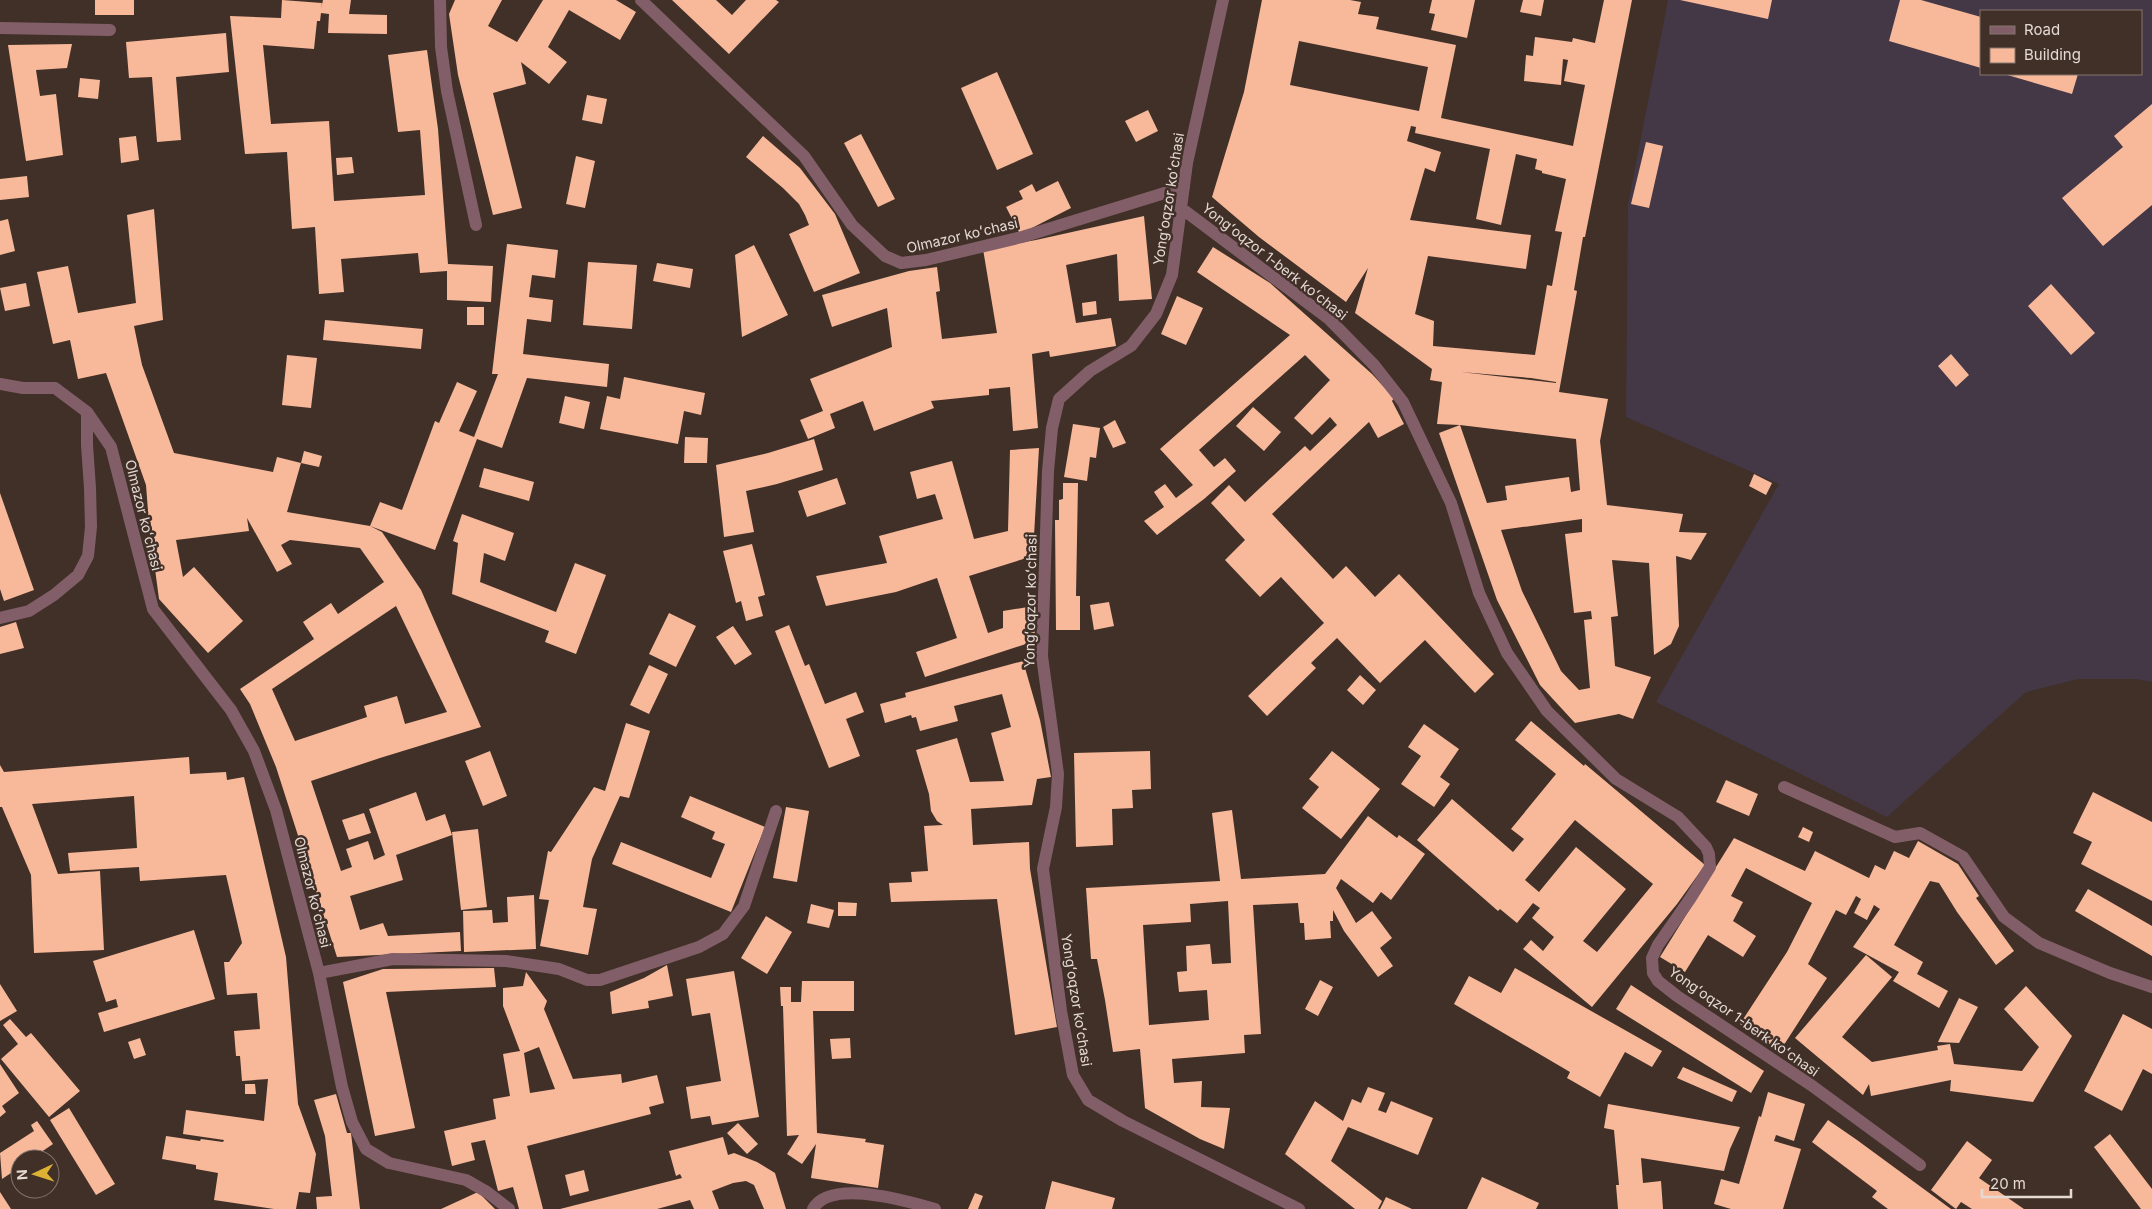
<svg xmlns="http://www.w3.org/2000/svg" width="2152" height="1209" viewBox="0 0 2152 1209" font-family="Inter,sans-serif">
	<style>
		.education { fill: #443746; fill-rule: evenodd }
		.building { fill: #f8b99b; fill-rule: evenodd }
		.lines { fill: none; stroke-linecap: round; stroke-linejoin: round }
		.minor { stroke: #825f68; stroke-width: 12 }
		.labels { text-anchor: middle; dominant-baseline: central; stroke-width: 5; stroke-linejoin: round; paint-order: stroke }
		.street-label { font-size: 14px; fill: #e5d9d4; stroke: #413028 }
	</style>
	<rect width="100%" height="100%" fill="#413028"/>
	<path class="education" d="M1668,0H2152V682L2136,679H2078L2026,692L1887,817L1656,702L1779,484L1626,417L1628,204ZM1981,11H2141V74H1981Z"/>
	<path class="building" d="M95,0H134V15H95Z
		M282,0L322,3L321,9L323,0H351L349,14L387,15V34L328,33L329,14L321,13L320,21H317L314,49L263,45L271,124L329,121L334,201L425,195L420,130L398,132L388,55L427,50L438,129L448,264L493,266L491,302L447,300V271L420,273L418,253L341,259L344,292L319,294L315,227L292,229L287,152L245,154L230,16L281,18Z
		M455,0H502L488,26L517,42L543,0H616L636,12L620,40L569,10L548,47L567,62L549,84L521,62L526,84L493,93L522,208L493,215L458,75L449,14Z
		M672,0H716L732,15L746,0H776L779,2L729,54Z
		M1262,0H1350L1361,2L1358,14L1379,17L1376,29L1456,45L1441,118L1573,146L1585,85L1564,81L1568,60L1563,59L1561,85L1524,81L1526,55L1533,56L1535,37L1572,42L1573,38L1595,43L1604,0H1632L1585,237H1583L1574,290L1577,291L1559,392L1608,399L1600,441L1607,505L1683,514L1679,532L1707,533L1691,560L1676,556L1679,626L1671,644L1654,655L1649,563L1612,560L1618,616L1611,617L1615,666L1651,677L1633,719L1619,714L1575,723L1540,685L1497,600L1439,433L1460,425L1487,503L1507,500L1505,486L1569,477L1571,492L1580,490L1576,439L1460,425L1437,424L1442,382L1430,380L1432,369L1355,313L1368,268L1346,302L1259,237L1212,197L1244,92ZM1299,41L1428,67L1419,111L1290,85ZM1411,126L1416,127L1415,133L1490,149L1476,219L1501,225L1516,154L1537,159L1535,169L1542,171V173L1566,179L1555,231L1562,232L1552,286L1547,285L1535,355L1433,346L1434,321L1415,314L1428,256L1526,269L1531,235L1410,220L1425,168L1435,172L1441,152L1407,141ZM1461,372L1531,378L1556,382V383ZM1582,519V532L1565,534L1574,613L1591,611L1592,619L1584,620L1590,688L1579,690L1561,671L1522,591L1501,530Z
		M1432,0H1475L1467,38L1431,30L1435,14L1429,13Z
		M1523,0H1544L1541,16L1520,12Z
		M1680,0H1772L1768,19Z
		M1900,0H1921L1981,17V68L1889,41Z
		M226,33L229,72L176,77L181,140L157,142L152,77L129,78L126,42Z
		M72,44L67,68L36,70L40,96L56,94L63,155L26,161L8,45Z
		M997,72L1033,154L997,170L961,88Z
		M2004,74H2078L2072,94Z
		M80,78L100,80L98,99L78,97Z
		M587,95L607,99L602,124L582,120Z
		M2152,104V205L2103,246L2062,198L2123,147L2114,136Z
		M1148,110L1158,131L1136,142L1125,121Z
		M861,134L895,199L878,207L844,143Z
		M136,136L139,160L121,163L119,138Z
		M763,136L800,168L835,214L860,273L814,292L789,234L809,225L805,215L799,204L783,188L746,157Z
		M1646,142L1663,146L1649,208L1631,204Z
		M576,156L595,161L585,208L566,204Z
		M352,157L354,173L337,175L336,158Z
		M27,176L29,197L0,200V179Z
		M1058,181L1071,208L1020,234L1006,207L1023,199L1019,191L1032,184L1036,192Z
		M154,209L163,320L134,326L142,365L174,453L273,472L277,457L301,463L287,512L370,526L380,502L402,510L435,421L439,423L457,382L477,391L459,431L474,437L498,374H492L507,244L558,250L555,278L532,275L529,297L553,300L551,322L527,319L523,354L609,364L607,387L527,378L502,448L477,439L435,550L370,526L382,532L421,590L481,727L380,758L311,781L341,871L352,867L346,849L368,841L374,860L385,855L369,809L416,792L426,821L445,814L452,835L396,855L403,880L350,896L360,930L383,923L388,936L460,932L461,951L337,957L276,767L250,704L240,689L314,639L303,622L331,603L338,614L384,582L360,548L290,540L281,545L292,564L277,572L247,518L249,531L176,540L183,577L194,567L243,621L208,653L159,599L149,524L146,485L106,373L78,379L70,340L53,344L37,272L68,266L78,313L136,303L127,215ZM396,606L447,712L405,724L397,696L364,706L367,717L295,741L272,689Z
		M1144,216L1152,299L1119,301L1117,254L1066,265L1076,323L1111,318L1116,346L1050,357L1049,351L1032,354L1038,428L1013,431L1010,387L989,389V395L931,401L934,408L874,431L863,401L830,414L835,428L808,439L800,420L823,411L810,379L892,347L887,308L832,327L822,295L909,271L937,267L940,291L936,292L942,339L997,333L983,249L1036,240Z
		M8,219L15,251L0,255V221Z
		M754,245L788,315L742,337L735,255Z
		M1213,247L1270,283L1372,374L1394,398L1392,401L1404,424L1378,438L1369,422L1272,514L1333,579L1346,566L1375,597L1399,574L1494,674L1475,693L1425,640L1380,683L1337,638L1311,663L1316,668L1267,716L1248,696L1324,623L1281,577L1260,597L1225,560L1245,540L1211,503L1229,485L1245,502L1305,446L1310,451L1337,425L1330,417L1312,435L1294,418L1330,380L1305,355L1199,450L1214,467L1225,458L1236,471L1204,499L1157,535L1144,521L1164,507L1154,492L1165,484L1176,498L1193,485L1160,449L1290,335L1197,272Z
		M588,262L637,265L632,329L583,325Z
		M657,263L693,269L690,288L653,281Z
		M26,283L30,306L5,311L0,288Z
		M2051,284L2095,333L2071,355L2028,306Z
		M1177,296L1203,308L1186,345L1161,334Z
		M1096,301L1097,314L1083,316L1082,303Z
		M467,307H484V325H467Z
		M325,320L423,329L421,349L323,340Z
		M1951,354L1969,375L1956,387L1938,366Z
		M287,355L317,358L311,408L282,405Z
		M624,377L705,393L701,415L684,411L678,444L600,429L607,396L620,399Z
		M565,396L590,402L584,429L559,423Z
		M1253,407L1281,432L1264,451L1236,426Z
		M1115,420L1126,443L1113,448L1103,427Z
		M1073,424L1100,428L1096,458L1090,457L1087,481L1064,477Z
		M685,437L708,438L707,463H684Z
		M814,439L823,470L777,484L746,491L754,532L724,537L716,465L768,453Z
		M1039,448L1034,536L1036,555L969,576L988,633L1003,628V611L1034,606L1035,641L925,677L916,652L957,638L937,578L896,592L826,606L816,576L887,563L879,536L943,519L935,494L917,499L910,472L952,461L974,539L1008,531L1010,450Z
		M304,451L322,456L319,467L301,463Z
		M484,468L534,482L529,501L479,487Z
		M1754,474L1772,483L1766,495L1749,486Z
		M837,478L846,504L807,517L798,491Z
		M1063,483H1078L1076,596H1080V630H1056L1055,520H1059V500L1063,499Z
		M0,493L34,590L4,601L0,589Z
		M462,514L514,533L505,561L484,553L480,582L556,612L575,563L606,575L576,654L545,642L549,631L452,594L458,543L453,541Z
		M752,544L765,595L758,597L763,616L746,621L741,601L736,603L723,551Z
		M1109,602L1114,626L1094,630L1090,605Z
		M669,613L696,626L676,667L649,654Z
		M16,622L24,648L0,654V627Z
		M789,625L805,666L809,664L825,704L856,692L864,712L846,719L860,756L829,768L775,631Z
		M733,626L752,654L735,665L716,637Z
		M1023,661L1040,720L1051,777L1037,779L1032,805L971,809L973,845L1029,842L1030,869L1057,1027L1015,1035L997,899L891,902L889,883L912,882L911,872L928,871L924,826L943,825L937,821L931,811L929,794L916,750L957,738L970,782L1004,781L991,733L1011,727L1002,694L954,706L958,721L920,731L916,717L912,718L911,715L885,723L880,704L906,697L905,693Z
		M649,665L668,674L649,714L630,705Z
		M1360,675L1376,690L1363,705L1347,690Z
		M1531,721L1584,766L1585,764L1705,865L1677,904L1592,1007L1523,949L1531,940L1543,951L1554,937L1532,918L1540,908L1533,903L1517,923L1500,909L1498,911L1417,840L1452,799L1513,852L1524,839L1511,829L1556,774L1515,740ZM1575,820L1653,884L1597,952L1583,941L1626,889L1576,847L1539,892L1525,880Z
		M626,723L650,731L629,798L620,796L592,859L583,907L597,909L588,955L540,946L549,900L539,899L548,851L551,852L594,787L605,791Z
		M1424,724L1459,749L1440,777L1450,784L1434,807L1401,784L1421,756L1408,747Z
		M490,751L507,796L483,806L465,761Z
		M1150,751L1151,789L1132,790L1133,808L1112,809L1113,845L1076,847L1074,753Z
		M1332,751L1380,789L1341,839L1302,808L1319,787L1309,779Z
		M189,757L190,774L226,772L227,780L244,777L286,957L298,1104L316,1154L310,1193L299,1192L296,1209H274L214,1200L218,1173L196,1169V1165L162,1159L166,1136L200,1141L201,1139L223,1142L224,1140L183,1134L186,1110L264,1121L268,1079L242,1081L240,1056H236L234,1031L260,1029L257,993L227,995L224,962H229L242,943L226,875L140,881L139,867L70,871L68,853L137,848L134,796L32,804L58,874L100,871L104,950L34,953L31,875L2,807H0V765L4,772Z
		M1726,780L1758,794L1749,816L1716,802Z
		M2093,792L2152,822V901L2081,864L2092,842L2073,833Z
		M690,796L765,827L731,912L612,864L621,842L711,878L725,844L712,839L715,832L681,817Z
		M786,807L809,811L797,882L773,878Z
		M1232,810L1241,879L1325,874L1368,816L1397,838L1399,835L1425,854L1391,900L1381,892L1373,903L1341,879L1336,888L1356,923L1372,911L1392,938L1380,948L1393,966L1378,977L1344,931L1333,910V921H1330L1331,938L1305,940L1304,923H1300L1298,903L1253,905L1261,1034L1244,1035L1245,1053L1172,1059L1174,1083L1202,1081L1201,1107L1230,1108L1224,1149L1200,1139L1145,1108L1140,1049L1113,1052L1105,1000L1097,959H1091L1086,888L1220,881L1212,813ZM1228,901L1231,963L1212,964L1210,944L1186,946L1187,971L1177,972L1179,992L1207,990L1209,1020L1149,1025L1143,925L1191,922L1190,904Z
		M364,813L371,833L349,840L342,820Z
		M1803,827L1813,832L1809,842L1798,837Z
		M478,829L487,907L461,910L452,832Z
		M1734,838L1805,871L1815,851L1869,878L1875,865L1885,870L1894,851L1909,858L1918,841L1958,864L1979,896L1976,898L2014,951L1996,965L1957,912L1939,883L1930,881L1894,945L1923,962L1917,974L1948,991L1939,1008L1893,981L1899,972L1853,947L1880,909L1874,905L1867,920L1854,913L1861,899L1856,896L1846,915L1836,910L1808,964L1827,978L1780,1051L1740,1024L1787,952L1812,903L1746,868L1731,896L1743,902L1733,921L1756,936L1743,957L1708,935L1685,972L1660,957Z
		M2088,889L2152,926V956L2075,911Z
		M534,895L536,949L464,952L463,911L492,910L493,923L508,922L507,897Z
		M838,902L857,903L856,916H838Z
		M811,904L834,910L829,928L807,923Z
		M766,916L792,932L767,974L741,958Z
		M194,930L215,999L104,1032L98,1013L118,1007L116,999L106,1002L93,961Z
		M1866,955L1892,977L1842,1037L1872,1062L1938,1050L1937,1046L1950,1044L1954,1064L2022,1071L2039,1047L2004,1009L2026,986L2072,1036L2033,1102L1950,1091L1951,1080L1871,1096L1869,1084L1863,1095L1795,1038Z
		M667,965L673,996L648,1001L649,1008L612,1014L610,992L644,978Z
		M494,968L496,987L386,992L415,1128L375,1136L343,982L383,969Z
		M1515,968L1662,1051L1652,1067L1625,1052L1600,1097L1567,1078L1570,1072L1454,1004L1469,976L1501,993Z
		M734,971L759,1117L712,1125L710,1116L691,1119L686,1087L721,1081L710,1013L692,1016L686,979Z
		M526,972L547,1001L544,1009L573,1079L621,1074L622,1083L657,1075L664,1103L649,1107L651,1114L527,1146L543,1209H519L513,1187L498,1191L485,1140L471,1143L475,1160L452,1166L444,1131L496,1119L493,1099L510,1096L503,1054L520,1051L503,1006V988L523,986ZM539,1047L555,1089L530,1093L524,1053Z
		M1320,980L1333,987L1318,1016L1305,1009Z
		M802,981H854V1011H813L817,1133L866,1139L865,1142L884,1145L878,1188L811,1178L816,1144L802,1164L787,1154L799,1135L787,1136L783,1006H781L780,987H791V1002H801Z
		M0,984L17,1011L0,1021Z
		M1631,985L1764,1071L1751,1093L1616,1009Z
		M1959,998L1978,1007L1959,1043L1938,1042Z
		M2123,1014L2152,1029V1074L2143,1069L2122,1111L2084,1091Z
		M10,1019L26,1037L31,1033L80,1091L49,1117L1,1059L18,1044L3,1025Z
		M140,1038L146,1055L134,1059L128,1042Z
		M850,1038L851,1058L832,1059L830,1039Z
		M0,1064L19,1093L2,1106L6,1112L0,1117Z
		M1683,1067L1737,1091L1732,1102L1677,1078Z
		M245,1084H255L256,1094H245Z
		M1368,1087L1385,1093L1378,1110L1386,1113L1391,1101L1433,1118L1418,1155L1348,1127L1331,1161L1382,1201L1378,1209H1355L1285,1154L1315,1101L1343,1121L1352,1099L1361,1103Z
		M1768,1092L1805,1104L1794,1141L1776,1135L1774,1141L1801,1149L1783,1209H1731L1714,1204L1721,1179L1739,1184L1759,1116L1761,1117Z
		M336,1094L347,1133H351L360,1209H317L316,1197L332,1196L325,1136L314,1100Z
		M1608,1104L1740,1127L1730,1149L1724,1171L1641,1158L1643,1183L1661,1181L1663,1209H1618L1616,1185H1619L1614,1130L1604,1128Z
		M69,1108L115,1184L96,1195L50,1120Z
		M1828,1120L1857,1140L1951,1209H1888L1872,1197L1877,1191L1812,1142Z
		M37,1121L53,1144L31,1159H20V1167L2,1179L0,1153L34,1131L31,1125Z
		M738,1123L758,1144L747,1154L727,1133Z
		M2110,1134L2152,1189V1209H2141L2094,1147Z
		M723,1137L728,1155L734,1153L757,1162L775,1173L786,1209H764L754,1185L746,1181L733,1183L712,1191L719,1209H694L690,1200L657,1209H560L682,1178L680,1174L676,1176L669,1151Z
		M1967,1141L1992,1160L1979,1178L2024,1209H1972L1961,1202L1956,1209L1931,1190Z
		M584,1170L589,1191L570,1196L565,1175Z
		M1482,1177L1539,1203L1536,1209H1467Z
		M1052,1181L1115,1198L1112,1209H1045Z
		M0,1192L11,1209H0Z
		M478,1192L495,1209H441Z
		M975,1193L983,1196L978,1209H968Z
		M1386,1197L1412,1209H1380Z"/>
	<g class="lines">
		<path class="minor" d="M440,0L441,47L447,91L476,225
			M641,0L804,156L852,225L885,256L901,263L926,260L1022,237L1184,187
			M1223,0L1187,163L1172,275L1156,314L1131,346L1090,371L1059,399L1052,428L1048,471L1042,656L1058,774L1056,807L1043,869L1061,1011L1073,1075L1088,1100L1123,1121L1299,1209
			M0,28L110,30
			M1181,208L1329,319L1374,365L1403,402L1451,503L1479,593L1507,653L1547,711L1616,779L1678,817L1706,847L1709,854L1710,867L1690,899L1658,945L1652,958L1653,973L1658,981L1677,996L1811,1085L1920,1165
			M0,384L23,388H55L87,412L111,447L153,609L231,710L254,751L276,810L319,973L393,959L506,961L559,969L587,980H600L699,947L723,934L744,906L776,811
			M0,618L29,611L54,595L78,575L88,556L91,527L90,488L87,445V412
			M1784,787L1895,837L1920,833L1963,857L2004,917L2039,943L2110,973L2152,987
			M319,973L342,1087L352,1122L366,1149L389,1163L466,1180L487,1192L509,1209
			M813,1209C830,1178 908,1201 935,1209"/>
	</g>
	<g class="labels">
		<g class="street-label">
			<text transform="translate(1168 199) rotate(-81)">Yongʻoqzor koʻchasi</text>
			<text transform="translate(962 235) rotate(-13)">Olmazor koʻchasi</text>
			<text transform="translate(1275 261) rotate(38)">Yongʻoqzor 1-berk koʻchasi</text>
			<text transform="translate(144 515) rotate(76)">Olmazor koʻchasi</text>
			<text transform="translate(1030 601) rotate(-89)">Yongʻoqzor koʻchasi</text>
			<text transform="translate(313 892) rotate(76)">Olmazor koʻchasi</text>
			<text transform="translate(1077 1000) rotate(81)">Yongʻoqzor koʻchasi</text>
			<text transform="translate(1744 1021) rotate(35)">Yongʻoqzor 1-berk koʻchasi</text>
		</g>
	</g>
	<rect x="1980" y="10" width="162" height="65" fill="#413028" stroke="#83746d"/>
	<rect x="1990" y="26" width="25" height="8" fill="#825f68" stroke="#83746d"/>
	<text x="2024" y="35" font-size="15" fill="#e5d9d4">Road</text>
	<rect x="1990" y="48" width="25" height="15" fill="#f8b99b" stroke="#83746d"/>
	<text x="2024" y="60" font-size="15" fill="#e5d9d4">Building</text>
	<g transform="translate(35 1174) rotate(266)"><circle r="24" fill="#413028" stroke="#83746d"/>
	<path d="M0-4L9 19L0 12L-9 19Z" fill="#ddb133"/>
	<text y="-8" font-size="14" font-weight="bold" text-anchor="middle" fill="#e5d9d4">N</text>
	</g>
	<path d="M1982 1189v8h89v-8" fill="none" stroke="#e5d9d4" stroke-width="2.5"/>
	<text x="1990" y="1189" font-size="15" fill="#e5d9d4" stroke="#413028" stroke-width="4" paint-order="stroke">20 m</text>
</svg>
